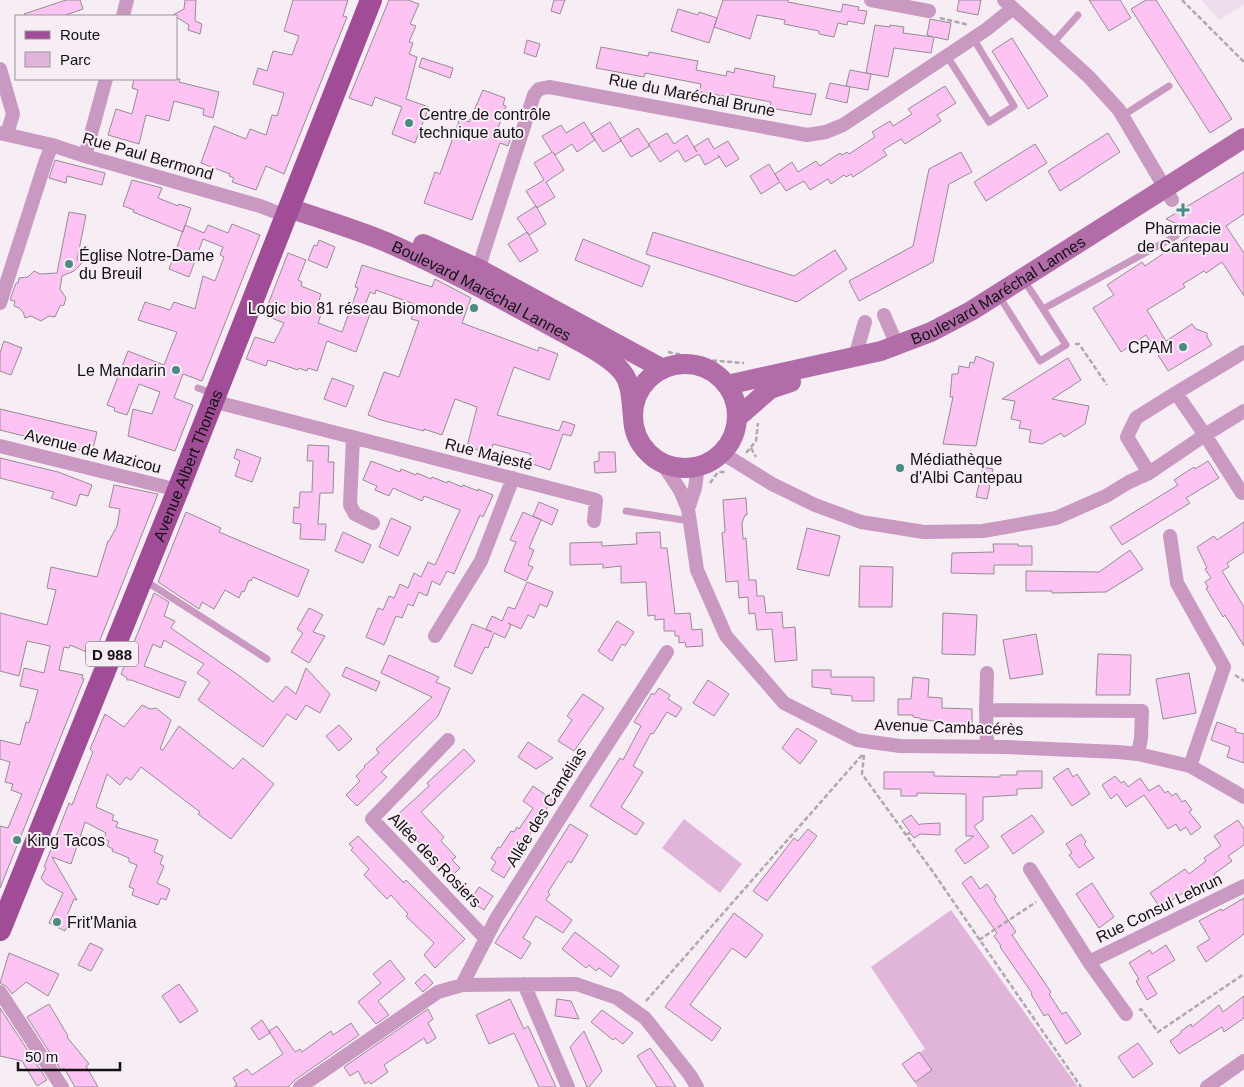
<svg xmlns="http://www.w3.org/2000/svg" width="1244" height="1087" viewBox="0 0 1244 1087" font-family="Arial,sans-serif">
	<style>
		.built { fill: #eedeeb }
		.green { fill: #e0b5d9 }
		.building { fill: #fcc3f3; stroke: #958d93 }
		.lines { fill: none; stroke-linecap: round; stroke-linejoin: round }
		.path { stroke: #afa8ae; stroke-width: 2.5; stroke-dasharray: 5 2.5; stroke-linecap: butt }
		.service { stroke: #c999c1; stroke-width: 7 }
		.minor { stroke: #c999c1; stroke-width: 14 }
		.secondary { stroke: #b26da9; stroke-width: 20 }
		.primary { stroke: #a14c97; stroke-width: 22 }
		.poi-dot { fill: #498d82; stroke: #f6edf5; stroke-width: 2 }
		.labels { text-anchor: middle; dominant-baseline: central; stroke-width: 4; stroke-linejoin: round; paint-order: stroke }
		.shield { fill: #f6edf5; stroke: #585358; stroke-width: 1 }
		.shield-label { font-size: 15px; font-weight: bold; fill: #141114 }
		.street-label { font-size: 16px; fill: #141114; stroke: #f6edf5 }
		.poi-label { font-size: 16px; fill: #141114; stroke: #f6edf5; text-anchor: start }
	</style>
	<rect width="100%" height="100%" fill="#f6edf5"/>
	<path class="built" d="M1201,0H1244V4L1220,20Z"/>
	<path class="green" d="M684,819L742,864L720,893L662,848Z
		M951,910L1078,1087H918L903,1065L925,1049L871,967Z"/>
	<path class="building" d="M66,0H80L83,9L63,16H25L24,14Z
		M185,0H196L195,21L202,24L200,34L188,30L189,25L173,15L184,9Z
		M293,0H348L343,16L347,17L284,174L266,166L256,190L232,182L234,178L229,176L230,174L201,163L214,126L246,139L250,129L266,135L272,115L277,116L284,93L253,84L258,68L267,71L273,51L292,55L299,36L284,31Z
		M389,0H408L419,4L410,24L416,26L409,42L413,43L409,54L417,57L406,99L429,107L415,143L392,134L402,107L375,97L372,106L349,98Z
		M554,0H565L560,14L551,11Z
		M723,0H788V2L841,12L843,4L859,7L858,10L867,11L864,24L848,21L847,25L838,23L834,37L819,34V31L784,24L785,20L757,15L750,39L714,27Z
		M959,0H981L978,15L957,11Z
		M1089,0H1120L1131,18L1109,31Z
		M1146,0H1156L1232,119L1210,133L1131,9Z
		M678,9L698,15L699,12L717,18L709,43L671,31Z
		M930,19L951,23L948,40L934,37L931,53L894,48L888,77L866,73L875,25L890,27V25L904,27L903,33L933,37L927,35Z
		M1012,38L1048,96L1028,109L992,51Z
		M527,40L540,44L536,57L524,53Z
		M601,47L648,56L649,52L698,61L696,70L726,76L727,71L734,73L735,68L775,76L773,87L816,94L811,115L770,108L771,102L730,94L729,97L700,92L701,84L645,73L644,77L596,68Z
		M422,58L453,68L450,78L419,67Z
		M850,70L871,74L868,90L846,86Z
		M134,79H180L179,82L219,92L213,118L203,115L204,109L174,101L169,121L146,115L139,144L108,135L116,109L132,114L138,90L132,88Z
		M830,83L850,87L847,103L826,98Z
		M945,86L956,103L937,115L941,121L905,144L901,139L883,150L887,155L853,177L851,174L846,177L844,175L831,184L828,179L810,190L804,181L786,191L780,182L761,194L750,176L769,164L779,181L775,174L792,162L798,172L816,161L820,166L840,153L842,155L847,152L849,154L875,137L872,132L890,121L893,126L912,114L908,109Z
		M483,90L505,98L503,105L506,106L497,131L511,136L508,146L500,143L472,220L424,203L435,172L440,174L460,118L469,122Z
		M584,122L595,140L577,152L572,144L555,155L553,152L564,170L546,182L555,197L537,208L526,191L544,180L534,163L552,152L542,136L561,125L566,133Z
		M610,122L621,141L603,152L591,134Z
		M638,128L650,146L631,157L620,139Z
		M667,133L674,144L687,135L697,152L694,147L708,138L714,149L728,141L739,159L726,167L718,155L719,157L705,165L699,154L685,162L678,150L660,162L648,144Z
		M1108,133L1120,152L1060,191L1048,171Z
		M1035,144L1047,163L986,201L974,182Z
		M961,152L972,172L949,184L933,262L859,301L849,281L913,246L929,169Z
		M55,160L105,173L102,185L67,176L66,183L49,178Z
		M1244,172V214L1226,226L1244,253V296L1222,262L1206,273L1204,271L1183,284L1185,287L1147,310L1166,341L1192,324L1196,329L1207,333V337L1212,345L1168,371L1146,335L1121,352L1093,308L1114,295L1107,285L1142,262L1145,266L1195,232L1166,219Z
		M132,180L162,188L158,198L178,206L179,204L191,208L183,232L133,212L134,210L123,206Z
		M536,206L546,224L529,235L517,218Z
		M69,212L86,215L77,260L83,262L74,271L62,276L60,289L66,298L64,305L60,306L55,317L49,316L41,321L31,316L25,318L23,312L19,308L14,306L15,301L10,300L16,283H18L19,278L28,277L34,271L40,274L57,273Z
		M232,224L260,235L202,381L183,374L174,398L193,405L175,451L128,436L133,409L152,414L160,392L139,384L127,415L114,411L115,408L107,405L128,351L164,365L177,332L138,320L145,302L170,310L174,302L195,309L203,276L215,281L224,257L220,255L223,247L203,239L189,277L169,269L185,225L204,233L208,225L228,233Z
		M527,232L538,251L520,262L508,244Z
		M653,232L794,276L835,250L847,269L797,302L646,254Z
		M583,239L650,266L642,287L575,260Z
		M319,240L335,247L327,268L308,260L314,245L317,246Z
		M288,253L306,260L298,280L302,282L301,286L321,294L317,307L323,309L318,323L342,332L358,288L355,287L362,265L432,287L435,279L471,298L462,323L538,351L539,347L558,354L549,380L514,367L497,415L559,431L563,421L575,425L571,436L563,434L550,470L527,462L531,454L493,444L491,453L467,447L477,407L455,399L442,435L424,429V431L381,420L368,415L384,372L399,377L419,321L411,319L417,305L376,290L375,294L370,292L363,311L370,314L356,352L327,341L317,371L308,368L307,371L299,368L298,370L268,360L266,366L246,359L255,337L274,343L284,323L264,315Z
		M4,341L22,348L11,375L0,371V353Z
		M976,356L994,363L976,446L943,444L953,397H950L952,374H958L959,366L969,368L970,362L974,363Z
		M1068,358L1081,380L1052,399L1089,406L1085,424L1064,437L1061,433L1042,444L1029,442L1031,430L1019,428L1021,421L1011,419L1015,401L1002,399Z
		M332,378L354,386L346,407L324,399Z
		M0,409L97,432L92,453L0,430Z
		M308,445L329,446L328,462H334L333,493H320L318,524H326L325,540L300,539L301,524L293,523L294,507L299,508L300,492H312L313,461H307Z
		M237,449L261,458L252,482L235,476L240,461L234,458Z
		M599,452H615L616,472L595,473L594,462L599,461Z
		M0,458L58,472L92,485L88,496L80,494L76,506L51,498L54,492L0,478Z
		M371,461L400,472L401,469L416,475L417,473L431,479L432,477L447,483L448,481L462,487L463,485L478,491V489L493,495L483,517L480,515L454,574L447,571L440,585L432,581L427,596L419,592L413,606L408,604L402,618L396,616L384,645L366,637L378,608L383,610L389,596L394,598L400,584L408,588L414,573L421,577L428,562L435,565L460,510L424,496L422,501L393,488L389,496L375,490L377,486L363,480Z
		M1208,461L1219,478L1186,498L1190,503L1122,545L1110,527L1178,485L1174,480L1194,467L1195,469Z
		M983,467L993,469L987,499L976,497Z
		M114,485L158,494L94,655L70,645L69,648L64,647L59,670L83,675L82,678L84,679L0,888V826L8,828L22,794L11,790L13,784L5,782L10,762L0,759V740L20,745L26,722L29,723L38,690L20,686L24,668L44,673L50,646L27,641L19,676L0,671V613L47,625L56,590L47,588L51,567L97,577L108,541H109L117,526L120,509L109,507Z
		M746,498L747,515H745L742,523L743,539L746,538L749,580H756L757,596H764L766,613L782,612L783,628L795,627L797,660L775,662L772,629L757,630L755,613L749,614L748,597L739,598L738,581L726,582L722,533L725,532L723,500Z
		M539,502L558,510L552,525L533,516Z
		M186,512L221,528L219,532L309,570L298,597L253,577L251,581L249,580L244,592L242,591L239,598L225,590L214,609L202,602L199,609L158,582Z
		M523,512L541,520L529,548L534,550L528,565L533,567L526,581L504,571L516,542L510,540Z
		M391,518L411,527L398,556L379,547Z
		M1244,522V552L1227,563L1229,567L1222,571L1244,607V646L1225,615L1223,617L1206,588L1208,587L1205,582L1211,578L1205,569L1207,568L1197,547L1214,536L1217,540Z
		M807,528L840,536L829,576L797,569Z
		M343,532L371,545L363,563L335,551Z
		M660,532L661,548H667L675,614L690,613L692,630L702,629L703,646L686,647L685,642L679,643V636H675V631H664V619L655,620V615L648,616L646,582L621,583V566L603,568V564L570,565V543L602,542V546L637,544L636,533Z
		M993,544H1018V546H1032V565H994V574L951,573L952,553L994,552Z
		M1130,550L1143,569L1106,592L1052,593V591H1026V571L1099,572Z
		M860,566L893,567L892,607H859Z
		M527,582L553,592L547,607L540,604L534,618L528,615L521,629L508,623L511,625L505,638L494,633L488,648L485,647L472,674L454,666L472,624L492,632L486,629L492,616L502,621L508,607L515,609Z
		M154,593L169,602L164,616L175,621L171,628L241,677L273,702L286,686L296,694L306,668L330,694L320,713L306,705L296,720L287,714L263,747L198,700L210,682L197,673L204,664L164,640L161,648L153,644L144,666L186,682L179,698L131,680H127V678L121,674Z
		M309,608L323,615L313,632L325,636L309,663L291,652L303,633L297,629Z
		M943,613L977,615L975,655L942,654Z
		M617,621L634,632L625,646L622,644L612,661L598,651Z
		M1036,634L1043,674L1010,679L1003,640Z
		M1098,654L1131,655L1130,695H1096Z
		M389,655L439,677L436,682L450,688L438,716L381,772L387,777L357,806L346,795L360,781L356,776L365,767L364,766L379,753L376,749L432,697L381,673Z
		M346,667L380,682L376,691L342,676Z
		M812,670H831V677H874V701H852V696L831,694V689L812,687Z
		M1189,673L1196,713L1163,719L1156,679Z
		M913,677L929,679L928,697L942,698V708L972,709V727L941,724V722L920,719V718L913,717V715H898V699H911Z
		M708,680L729,694L714,716L693,703Z
		M659,688L670,695L668,699L682,708L676,717L667,712L653,734L651,733L633,766L643,772L621,807L644,823L636,835L590,806L620,758L623,760L641,726L634,722L652,693L654,695Z
		M583,694L604,708L574,751L558,741L572,720L567,716Z
		M142,705L150,709L156,708L171,720L160,749L163,750L179,726L233,769L243,758L274,784L231,839L198,814L200,812L141,767L131,780L126,777L120,785L107,774L96,807L114,815L112,820L118,822L116,827L158,840L154,852L163,856L160,864L164,866L157,883L170,889L166,900L161,898L158,905L132,895L134,889L129,887L137,865L129,862V858L112,851L113,849L107,846L109,841L104,839L106,833L85,822L71,864L52,857L77,900L74,899L66,918L70,920L65,931L49,923L63,893L46,884L41,878L46,868L44,867L69,803L72,805L93,752L90,749L105,714L124,727Z
		M1217,722L1236,729L1235,732L1244,734V763L1227,757L1230,747L1211,740Z
		M339,725L352,739L339,751L326,736Z
		M797,728L817,741L800,764L782,748Z
		M528,742L553,758L536,769L518,757Z
		M464,749L475,761L421,812L444,837L441,841L456,857L452,860L460,868L449,879L426,856L429,853L395,817L429,786L427,783Z
		M1068,768L1073,777L1077,774L1090,794L1072,806L1053,778Z
		M1017,771H1042V788L1017,789V795L983,797V820L974,826L989,847L965,864L955,850L974,836H966V794L917,793V796H901V789H884V772H934V776L1000,777V775H1017Z
		M1115,776L1121,783L1124,781L1128,787L1140,778L1149,791L1159,785L1165,793L1168,791L1172,796L1176,793L1182,802L1185,800L1192,810L1189,812L1201,827L1191,835L1186,827L1180,831L1176,824L1168,829L1144,795L1126,807L1117,794L1111,799L1102,785Z
		M533,786L553,800L539,819L504,878L491,870L496,862L491,858L498,847L500,848L511,831L514,832L517,827L519,829L533,808L523,801Z
		M911,815L919,825L921,824L940,823V835L920,834L914,838L911,834H907L910,832L902,821Z
		M1032,815L1044,832L1013,854L1001,836Z
		M1238,820L1244,829V845L1228,856L1232,861L1214,874L1217,877L1198,887L1196,885L1172,900L1171,898L1159,906L1150,893L1185,869L1189,874L1206,861L1204,858L1221,846L1214,836Z
		M570,824L588,835L571,863L568,861L548,892L550,894L546,900L572,920L563,933L536,916L523,938L531,943L521,959L495,943Z
		M808,829L817,836L767,901L753,891L794,838L798,841Z
		M1081,834L1086,842L1084,844L1094,858L1079,868L1069,855L1072,853L1066,844Z
		M358,836L404,883L406,880L465,939L435,968L424,955L434,943L412,922L406,916L408,914L391,895L387,899L364,875L369,869L351,850L353,848L349,844Z
		M971,876L980,889L987,884L996,897L994,899L1016,932L1012,935L1051,992L1049,994L1062,1014L1066,1012L1081,1034L1066,1044L1048,1014L1044,1016L1031,994L1032,993L1000,947L1001,946L994,936L997,933L962,883Z
		M1092,883L1114,917L1099,928L1076,894Z
		M479,887L493,896L484,910L470,901Z
		M1244,898V934L1206,962L1197,947L1210,939L1199,921L1221,909L1222,911Z
		M734,913L763,935L746,958L732,948L690,1005L721,1028L712,1041L665,1007Z
		M575,932L619,966L611,977L599,968L596,971L589,965L586,968L562,949Z
		M90,943L103,949L91,971L78,965Z
		M1166,945L1175,960L1147,977L1157,994L1147,1000L1136,981L1139,979L1129,963L1150,950L1152,954Z
		M9,953L59,974L48,996L26,982L12,994L7,987L0,983Z
		M390,960L405,979L378,1001L389,1015L376,1024L358,1002L381,983L373,974Z
		M425,974L433,983L423,992L415,983Z
		M179,984L198,1011L180,1023L162,996Z
		M1244,996V1018L1224,1032L1222,1027L1179,1054L1170,1041L1181,1033V1031L1191,1024L1192,1027L1219,1005L1223,1012Z
		M510,999L524,1029L528,1026L556,1087H539L514,1033L489,1044L476,1015Z
		M557,999L571,1001L579,1019L555,1016Z
		M49,1004L68,1036L67,1037L89,1064L86,1066L98,1087H75L64,1068L61,1070L27,1017Z
		M0,1008L47,1080L37,1086L22,1061L0,1056Z
		M428,1009L433,1019L428,1023L436,1038L427,1044L424,1038L384,1065L388,1072L371,1084L369,1081L365,1084L358,1071L350,1076L344,1067Z
		M602,1010L633,1033L623,1044L615,1038L613,1040L591,1022Z
		M262,1020L270,1033L259,1040L251,1028Z
		M351,1023L359,1035L295,1080L288,1087H234L237,1085L233,1078L247,1069L252,1075L283,1054L269,1031L277,1026L295,1052L300,1049L302,1052L331,1031L333,1035Z
		M584,1031L602,1071L589,1087H587L570,1047Z
		M1138,1043L1153,1064L1133,1078L1118,1057Z
		M650,1048L668,1074L676,1087H657L637,1056Z
		M919,1052L932,1070L915,1082L902,1064Z"/>
	<g class="lines">
		<path class="path" d="M1182,0L1244,62
			M940,18L969,25
			M1075,344H1079L1107,385
			M668,352L707,360L744,363
			M627,432C631,446 639,456 650,466
			M751,448L756,457
			M746,453L756,441L758,423
			M710,483L718,472H725
			M1235,675L1244,681
			M864,755L862,774L933,872L1081,1087
			M979,940L1036,902
			M646,1001L863,754
			M1139,1010L1141,1009L1158,1032L1244,974"/>
		<path class="service" d="M1053,43L1078,15
			M947,56L989,122L1014,106L973,38
			M1122,116L1169,86
			M1029,288L1043,309L1176,236
			M1004,304L1040,361L1066,345L1043,309
			M198,388L212,393
			M626,511L690,521
			M144,580L267,659"/>
		<path class="minor" d="M871,0L929,11
			M1004,0L1089,77L1119,110L1172,200
			M123,16L127,0
			M0,69L13,114L9,127L10,135
			M0,133L52,145L85,156L260,206L286,216
			M85,156L106,79
			M481,277L479,269L483,254L534,95L539,89L549,87L807,135L826,132L843,125L987,29L1012,9
			M0,303L46,160L52,145
			M884,315L897,345
			M855,357L865,322
			M1176,393L1244,352
			M212,401L596,500L594,521
			M353,437L350,505L355,514L373,523
			M0,446L178,490
			M722,453L772,484L815,505L861,522L924,532L983,531L1056,518L1106,496L1129,482L1149,473L1205,435L1176,393L1136,418L1127,437L1149,473
			M662,463L680,490L688,509L697,570L726,636L784,703L857,740L900,746L1006,747L1118,752L1138,754L1190,766L1244,797
			M1242,493L1205,435L1244,411
			M688,509L695,488L698,466
			M1170,536L1177,583L1224,667L1190,766
			M435,636L481,561L513,478
			M986,710L987,673
			M448,740L372,819L486,939
			M987,747L986,710L1142,711L1141,738L1138,754
			M1030,869L1089,962L1244,886
			M1089,962L1126,1014
			M524,984L568,1087
			M462,985L496,919L586,777L667,652
			M0,992L62,1087
			M300,1087L438,992L462,985L576,984L617,998L645,1018L690,1075L697,1087
			M1207,1087L1244,1061"/>
		<g class="secondary">
			<path id="s1" d="M289,208C321,219 355,229 386,242C444,267 498,297 553,327C572,338 610,355 623,373C632,385 631,402 633,417"/>
			<path d="M423,244L479,269L663,369"/>
			<circle cx="685" cy="416" r="52"/>
			<path id="s2" d="M727,385L881,351L931,332L971,311L1244,138"/>
			<path d="M737,418L770,389L791,382"/>
		</g>
		<path class="primary" id="s3" d="M0,930L178,490L371,0"/>
	</g>
	<g class="poi-dot">
		<circle cx="409" cy="123" r="5"/>
		<path d="M1180.5 202.5h5v5h5v5h-5v5h-5v-5h-5v-5h5z"/>
		<circle cx="69" cy="264" r="5"/>
		<circle cx="474" cy="308" r="5"/>
		<circle cx="1183" cy="347" r="5"/>
		<circle cx="176" cy="370" r="5"/>
		<circle cx="900" cy="468" r="5"/>
		<circle cx="17" cy="840" r="5"/>
		<circle cx="57" cy="922" r="5"/>
	</g>
	<g class="labels">
		<rect class="shield" x="86" y="641.5" width="52" height="25" rx="4"/>
		<g class="shield-label">
			<text x="112" y="654">D 988</text>
		</g>
		<g class="street-label">
			<text transform="translate(692 95) rotate(11)">Rue du Maréchal Brune</text>
			<text transform="translate(148 156) rotate(16)">Rue Paul Bermond</text>
			<text stroke="none"><textPath href="#s2" startOffset="290">Boulevard Maréchal Lannes</textPath></text>
			<text stroke="none"><textPath href="#s1" startOffset="210">Boulevard Maréchal Lannes</textPath></text>
			<text transform="translate(93 451) rotate(14)">Avenue de Mazicou</text>
			<text transform="translate(489 454) rotate(14)">Rue Majesté</text>
			<text stroke="none"><textPath href="#s3" startOffset="501">Avenue Albert Thomas</textPath></text>
			<text transform="translate(949 727) rotate(2)">Avenue Cambacérès</text>
			<text transform="translate(546 807) rotate(-58)">Allée des Camélias</text>
			<text transform="translate(435 860) rotate(46)">Allée des Rosiers</text>
			<text transform="translate(1159 908) rotate(-26)">Rue Consul Lebrun</text>
		</g>
		<g class="poi-label">
			<text x="419" y="114">Centre de contrôle<tspan x="419" dy="18">technique auto</tspan></text>
			<text x="1183" y="228" text-anchor="middle">Pharmacie<tspan x="1183" dy="18">de Cantepau</tspan></text>
			<text x="79" y="255">Église Notre-Dame<tspan x="79" dy="18">du Breuil</tspan></text>
			<text x="464" y="308" text-anchor="end">Logic bio 81 réseau Biomonde</text>
			<text x="1173" y="347" text-anchor="end">CPAM</text>
			<text x="166" y="370" text-anchor="end">Le Mandarin</text>
			<text x="910" y="459">Médiathèque<tspan x="910" dy="18">d'Albi Cantepau</tspan></text>
			<text x="27" y="840">King Tacos</text>
			<text x="67" y="922">Frit'Mania</text>
		</g>
	</g>
	<rect x="15" y="15" width="162" height="65" fill="#f6edf5" stroke="#9c959b"/>
	<rect x="25" y="31" width="25" height="8" fill="#a14c97" stroke="#9c959b"/>
	<text x="60" y="40" font-size="15" fill="#141114">Route</text>
	<rect x="25" y="52" width="25" height="15" fill="#e0b5d9" stroke="#9c959b"/>
	<text x="60" y="65" font-size="15" fill="#141114">Parc</text>
	<path d="M18 1062v8h102v-8" fill="none" stroke="#141114" stroke-width="2.5"/>
	<text x="25" y="1062" font-size="15" fill="#141114" stroke="#f6edf5" stroke-width="4" paint-order="stroke">50 m</text>
</svg>
